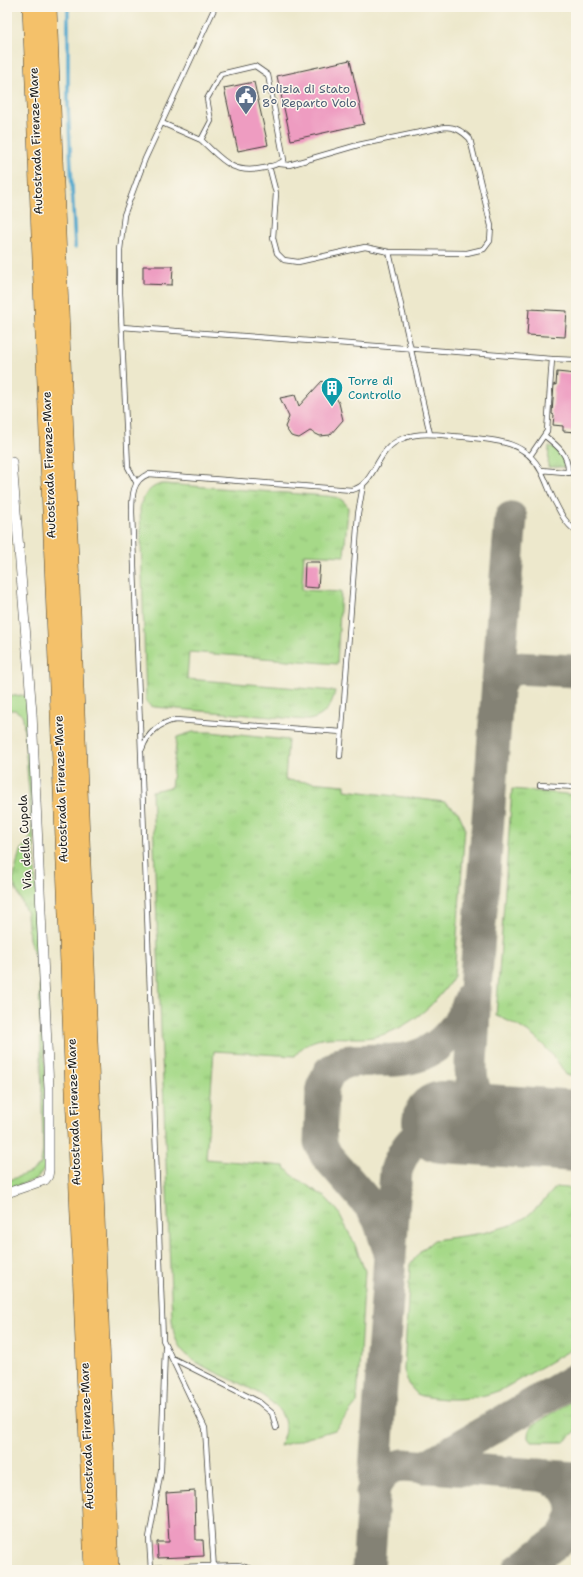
<svg xmlns="http://www.w3.org/2000/svg" width="583" height="1577" viewBox="0 0 583 1577" font-family="'Shantell Sans',sans-serif">
	<style>
		.grass { fill: url(#grass-tufts); stroke: #617a52 }
		.lines { fill: none; stroke-linecap: round; stroke-linejoin: round }
		.stream { stroke: #53a9cf; stroke-width: 3.5 }
		.taxiway { stroke: #848274; stroke-width: 33 }
		.runway { stroke: #848274; stroke-width: 82 }
		.building { fill: #ee9cc1 }
		.lane-casing { stroke: #3b3b36; stroke-width: 6 }
		.street-casing { stroke: #3b3b36; stroke-width: 10 }
		.highway-casing { stroke: #3b3b36; stroke-width: 18 }
		.lane { stroke: #fff; stroke-width: 4.5 }
		.street { stroke: #fff; stroke-width: 9 }
		.highway { stroke: #f4c16a; stroke-width: 17 }
		.labels { text-anchor: middle; dominant-baseline: central; stroke-width: 3; stroke-linejoin: round; paint-order: stroke }
		.service-label { font-size: 12px; fill: #4e5e75; stroke: #fbf7ec; text-anchor: start }
		.street-label { font-size: 12px; fill: #1c1c1c; stroke: #fbf7ec }
		.culture-label { font-size: 12px; fill: #0d838f; stroke: #fbf7ec; text-anchor: start }
	</style>
	<defs>
		<pattern id="grass-tufts" width="24" height="20" patternUnits="userSpaceOnUse"><rect width="24" height="20" fill="#a6d988"/><path d="M3 7l-1-3M5 7V3M7 7l1-3M15 17l-1-3M17 17v-4M19 17l1-3" fill="none" stroke="#8eba75"/></pattern>
	</defs>
	<rect width="100%" height="100%" fill="#fbf7ec"/>
	<filter id="ink" filterUnits="userSpaceOnUse"><feTurbulence type="fractalNoise" baseFrequency=".025" numOctaves="2"/><feDisplacementMap in="SourceGraphic" scale="8" xChannelSelector="R" yChannelSelector="G"/><feConvolveMatrix kernelMatrix="1 2 1 2 8 2 1 2 1" color-interpolation-filters="sRGB"/></filter>
	<filter id="wash" filterUnits="userSpaceOnUse"><feTurbulence type="fractalNoise" baseFrequency=".012" numOctaves="4" result="noise"/><feDisplacementMap in="SourceGraphic" scale="16" xChannelSelector="R" yChannelSelector="G"/><feGaussianBlur stdDeviation="0.9" result="paint"/><feColorMatrix in="noise" values="0 0 0 0 0 0 0 0 0 0 0 0 0 0 0 0 0 1.4 0 .05"/><feComposite in="paint" operator="in"/></filter>
	<g filter="url(#wash)">
		<rect width="100%" height="100%" fill="#ede8cc"/>
		<path class="grass" d="M549,446C559,449 565,457 564,467H548Z
			M165,484L327,496C336,497 344,498 348,508L344,556L304,554L302,588V590L341,592L337,664L189,652L187,679L335,691C332,706 323,719 307,720L155,707L150,706L146,701L140,509C142,496 151,484 165,484Z
			M21,695L25,696L27,702L45,1067V1168L37,1179L7,1189V1181L31,1172L41,1164L43,1148L39,969L29,939L27,914L13,882L18,858L23,847L29,842L32,831L23,718L22,715L15,710H7V697Z
			M193,732H210L288,740L285,780L345,785V790L445,802L458,812L465,827L454,976C438,1003 409,1028 378,1036C349,1043 315,1027 295,1056L214,1051L206,1159L284,1166L293,1176L325,1197L338,1211L355,1245L365,1271L357,1403L335,1430L280,1446C282,1440 285,1434 285,1428C286,1389 204,1377 183,1351C175,1342 173,1331 172,1320L152,791L171,787L177,737Z
			M512,789L576,795V1075H566C549,1046 527,1027 496,1016Z
			M556,1187L576,1189V1347L503,1389C477,1400 447,1402 418,1395L408,1384L404,1370L410,1264L422,1250L434,1240L483,1233L511,1225L526,1217L540,1205Z
			M576,1399V1431L564,1442H531L528,1438C528,1432 529,1429 533,1425Z"/>
		<g class="lines">
			<path class="stream" d="M68,7V106L75,247"/>
			<path class="taxiway" d="M511,518C499,653 491,788 480,923C477,960 474,997 473,1034C472,1053 468,1073 475,1091C489,1125 528,1126 559,1130
				M499,684L505,674L515,668L576,671
				M388,1247L379,1220L373,1209L326,1155L320,1142L322,1088L329,1072L344,1062C361,1059 379,1061 396,1060C434,1058 459,1031 471,997
				M425,1467L576,1379
				M540,1475C574,1482 583,1513 561,1539
				M372,1493C377,1478 387,1467 403,1465L576,1478
				M368,1570L396,1171C406,1139 424,1127 457,1122
				M519,1570L576,1528"/>
			<path class="runway" d="M443,1122L576,1131"/>
		</g>
		<g id="blocks">
			<path class="building" d="M350,60L364,124L291,140L277,76Z
				M254,82L268,145L238,151L224,88Z
				M143,266H173L172,285L143,284Z
				M529,309L567,311L565,337L527,335Z
				M557,372L576,374V432L563,431V426L553,425L554,415L552,414L554,384L556,385Z
				M322,381L334,394L339,403L343,420L330,435L320,436L310,431L299,438L291,436L285,427L289,417L280,398L295,395L299,406Z
				M305,562H320L318,588L304,587Z
				M195,1491L196,1540H203L204,1556L158,1558L157,1542H169L166,1493Z"/>
		</g>
	</g>
	<g filter="url(#ink)">
		<use href="#blocks" fill-opacity="0" stroke="#3b3b36" stroke-width="1"/>
		<g class="lines">
			<g class="lane-casing">
				<path id="lane" d="M255,66L268,75L284,160C279,165 271,166 264,168C232,175 223,160 201,140L211,121L207,99L221,74Z
					M162,123L201,140
					M280,164L289,165L358,145L445,127C456,127 462,131 470,139L491,226L490,241L484,249L467,253L389,252
					M269,166L276,193L273,238L277,253L284,260L298,262L365,247L389,252L430,434
					M122,327L552,359L547,431L530,456
					M552,359L576,360
					M545,436C558,446 569,455 568,473
					M541,470L576,473
					M136,482L128,467L120,294V250L124,215L145,159L215,7
					M142,749C147,734 160,722 176,720L342,732
					M340,756L358,514L363,485
					M540,785L576,787
					M174,1359L259,1402L272,1413L276,1428
					M151,1568L239,1565L254,1570
					M151,1570L149,1538L161,1470L165,1347
					M214,1570L205,1428L163,1340L132,512C132,497 132,479 149,474L352,490C378,483 374,448 404,438C423,431 445,436 464,437C494,440 525,440 541,471C547,482 550,494 556,504C561,514 566,524 576,531"/>
			</g>
			<g class="street-casing">
				<path id="street" d="M7,1193L45,1180L48,1176L49,1170V1089L32,713L12,462"/>
			</g>
			<g class="highway-casing">
				<path id="highway" d="M31,7L93,1570
					M48,7L110,1570"/>
			</g>
			<use href="#lane" class="lane"/>
			<use href="#street" class="street"/>
			<use href="#highway" class="highway"/>
		</g>
	</g>
	<defs>
		<g id="civic-pin" transform="scale(1.15)"><path d="M0 17L-7.5 6A9.5 9.5 0 1 1 7.5 6Z" fill="#5c6f8a" stroke="#fbf7ec"/><path d="M-.6-6.5H3V-4.5H.6V-3L4-1V1h2V6H-6V1h2V-1L-.6-3ZM-1.2 2.5V6h2.4V2.5Z" fill="#fff"/></g>
		<g id="building-pin" transform="scale(1.15)"><path d="M0 17L-7.5 6A9.5 9.5 0 1 1 7.5 6Z" fill="#0f9aa8" stroke="#fbf7ec"/><path d="M-4-6H4V6H1V3H-1V6H-4ZM-2.5-4.3h1.7v1.8h-1.7ZM.8-4.3h1.7v1.8H.8ZM-2.5-1h1.7V.8h-1.7ZM.8-1h1.7V.8H.8Z" fill="#fff"/></g>
	</defs>
	<g fill-rule="evenodd">
		<use href="#civic-pin" x="246" y="96"/>
		<use href="#building-pin" x="332" y="388"/>
	</g>
	<g class="labels">
		<g class="service-label">
			<text x="262" y="89">Polizia di Stato<tspan x="262" dy="14">8° Reparto Volo</tspan></text>
		</g>
		<g class="street-label">
			<text transform="translate(36 141) rotate(-92)">Autostrada Firenze-Mare</text>
			<text transform="translate(49 465) rotate(-92)">Autostrada Firenze-Mare</text>
			<text transform="translate(61 789) rotate(-92)">Autostrada Firenze-Mare</text>
			<text transform="translate(25 842) rotate(-93)">Via della Cupola</text>
			<text transform="translate(74 1112) rotate(-92)">Autostrada Firenze-Mare</text>
			<text transform="translate(87 1436) rotate(-92)">Autostrada Firenze-Mare</text>
		</g>
		<g class="culture-label">
			<text x="348" y="381">Torre di<tspan x="348" dy="14">Controllo</tspan></text>
		</g>
	</g>
	<rect width="583" height="1577" fill="none" stroke="#fbf7ec" stroke-width="24"/>
</svg>
